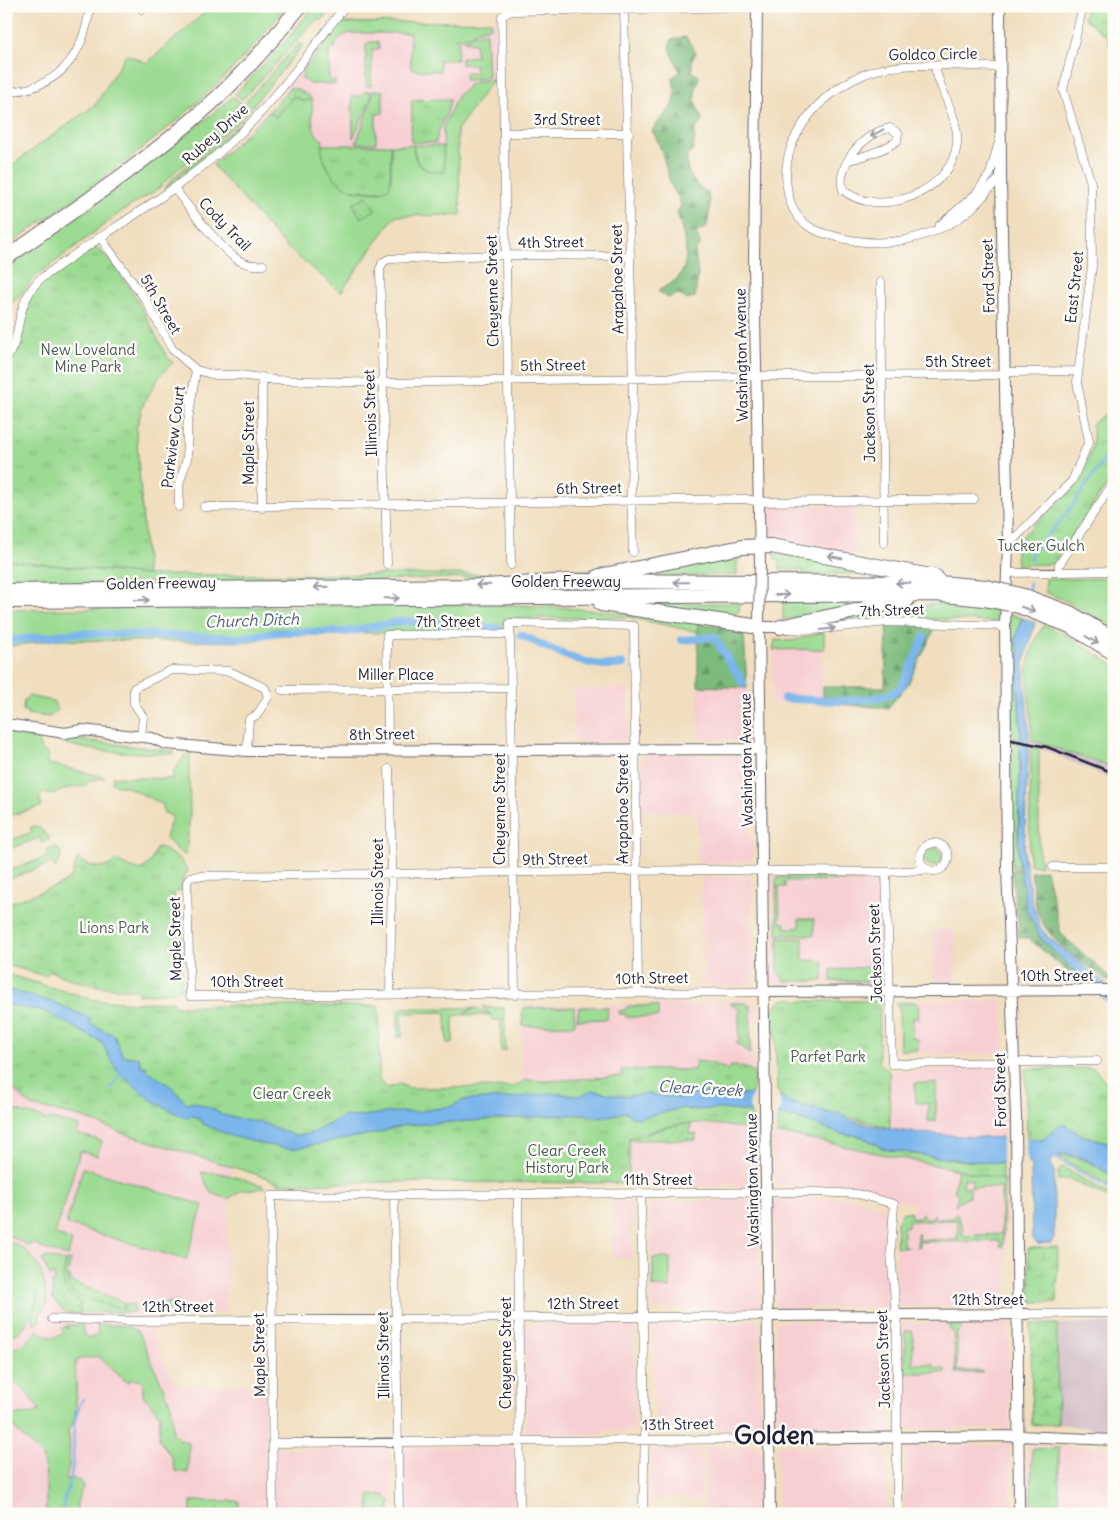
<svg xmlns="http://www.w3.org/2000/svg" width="1120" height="1520" viewBox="0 0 1120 1520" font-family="Delius,sans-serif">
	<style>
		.built { fill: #f7cfd2 }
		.industrial { fill: #d2bdc6 }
		.grass { fill: #9bdb92; stroke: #5e7e66 }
		.forest { fill: url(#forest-firs); stroke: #4f6e5c }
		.wetland { fill: url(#wetland-marsh); stroke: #5e7e66 }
		.park { fill: url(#park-tufts); stroke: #5e7e66 }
		.garden { fill: url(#garden-dots); stroke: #5e7e66 }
		.water { fill: #7ab5eb; stroke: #4e6c93 }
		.pier { fill: #f0debe }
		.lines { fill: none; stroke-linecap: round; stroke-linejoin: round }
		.stream { stroke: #7ab5eb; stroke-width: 2.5 }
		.canal { stroke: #7ab5eb; stroke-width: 8 }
		.street-casing { stroke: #6a6469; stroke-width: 9 }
		.secondary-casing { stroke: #6a6469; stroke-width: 12 }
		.highway-casing { stroke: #6a6469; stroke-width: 16 }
		.street { stroke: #fff; stroke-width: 8 }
		.secondary { stroke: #fff; stroke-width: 10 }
		.highway { stroke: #fff; stroke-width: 14 }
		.rail { stroke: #22223b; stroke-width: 2.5 }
		.secondary-bridge-casing { stroke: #6a6469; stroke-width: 12; stroke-linecap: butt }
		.highway-bridge-casing { stroke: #6a6469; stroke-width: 16; stroke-linecap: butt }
		.secondary-bridge { stroke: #fff; stroke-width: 10 }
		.highway-bridge { stroke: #fff; stroke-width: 14 }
		.oneway { stroke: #9c9ca7 }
		.labels { text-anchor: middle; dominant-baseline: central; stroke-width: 5; stroke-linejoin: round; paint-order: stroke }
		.street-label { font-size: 15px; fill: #22223b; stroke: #fdfcf7 }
		.park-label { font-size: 15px; fill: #465a55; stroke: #fdfcf7 }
		.water-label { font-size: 16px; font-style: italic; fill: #455d81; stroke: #fdfcf7 }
		.town-label { font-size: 25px; font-weight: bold; fill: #22223b; stroke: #fdfcf7 }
	</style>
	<defs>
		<pattern id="forest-firs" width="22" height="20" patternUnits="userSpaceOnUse" patternTransform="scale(1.25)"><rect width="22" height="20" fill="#7cbb7c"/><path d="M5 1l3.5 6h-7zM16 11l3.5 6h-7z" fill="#659867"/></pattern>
		<pattern id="wetland-marsh" width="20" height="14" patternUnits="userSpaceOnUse" patternTransform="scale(1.25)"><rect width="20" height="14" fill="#9bdb92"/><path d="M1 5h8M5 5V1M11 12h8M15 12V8" fill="none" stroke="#85bc7f"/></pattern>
		<pattern id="park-tufts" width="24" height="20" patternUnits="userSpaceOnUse" patternTransform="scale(1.25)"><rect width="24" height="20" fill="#9bdb92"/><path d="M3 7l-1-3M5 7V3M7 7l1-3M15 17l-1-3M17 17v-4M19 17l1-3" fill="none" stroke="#85bc7f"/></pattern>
		<pattern id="garden-dots" width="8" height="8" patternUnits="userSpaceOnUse" patternTransform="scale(1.25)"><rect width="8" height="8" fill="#9bdb92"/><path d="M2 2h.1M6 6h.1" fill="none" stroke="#85bc7f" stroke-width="1.8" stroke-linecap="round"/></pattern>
	</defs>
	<rect width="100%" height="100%" fill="#fdfcf7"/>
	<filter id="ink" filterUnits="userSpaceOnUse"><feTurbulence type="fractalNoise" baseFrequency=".02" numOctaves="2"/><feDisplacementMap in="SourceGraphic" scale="10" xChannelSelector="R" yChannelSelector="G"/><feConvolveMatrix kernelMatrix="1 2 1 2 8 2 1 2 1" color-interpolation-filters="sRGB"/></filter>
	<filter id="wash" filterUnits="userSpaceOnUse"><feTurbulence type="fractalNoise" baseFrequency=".0096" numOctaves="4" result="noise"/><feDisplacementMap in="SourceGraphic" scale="20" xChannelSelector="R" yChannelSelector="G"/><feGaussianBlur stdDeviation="1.12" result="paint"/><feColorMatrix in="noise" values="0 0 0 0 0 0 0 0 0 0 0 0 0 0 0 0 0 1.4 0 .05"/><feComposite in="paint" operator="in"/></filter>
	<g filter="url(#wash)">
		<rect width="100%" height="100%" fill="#f0debe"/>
		<path class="built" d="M496,21L500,83H490L457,130L461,215L395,216L341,292L284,245L212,164L267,111L340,22Z
			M855,505V554L788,543L775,537L768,529L766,510L768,506Z
			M821,649L823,703H772L773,650Z
			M698,686L748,688L751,731L748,739L731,741L729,739H706L699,741Z
			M628,688V741L574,743L573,689Z
			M644,754H696L697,756H747L751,758L752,774L750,778V840L753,844V856L749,862L745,864L742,861H734L733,863H698L697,813L642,810L641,757Z
			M747,874L752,879V932L754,934L751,945L754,978L747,986L703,984L701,876L741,878Z
			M781,874L881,876L882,982L797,983L794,986L776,984L772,977L774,946L772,932L774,928L772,881L776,875Z
			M933,930H955V982H934Z
			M745,998L754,1003L757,1010V1019L752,1024L753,1069L731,1066L729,1070L711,1063L696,1061L694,1070H622V1076L549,1081L526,1080L521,1082L522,1006L682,1004L697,1006L700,1001H733L735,999Z
			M900,1000H1002L1005,1053L935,1055L931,1052H900L899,1007L895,1003Z
			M976,1066H1002L1005,1070L1006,1126L1001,1136L997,1138L949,1136L890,1128L889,1071L969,1069Z
			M6,1082L31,1106L81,1117L122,1133L233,1167L229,1197L226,1313L144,1314L176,1387L265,1385L266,1449L388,1448L391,1453L393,1514H6Z
			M681,1124L729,1126L759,1130L760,1178L757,1184L749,1187H736L733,1184H723L719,1187H629V1138Z
			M773,1135L800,1137L1006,1180V1305L901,1306L898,1302L895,1260L897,1222L902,1213L912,1212L913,1204L836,1186L807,1187L787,1183V1186L778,1185L773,1178Z
			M744,1197L755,1198L759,1203L760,1218L757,1222L761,1302L758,1309L733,1311L729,1308H652L651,1203L697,1202Z
			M783,1197L854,1198L884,1208L888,1215L887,1221L884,1224L883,1257L886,1260L889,1306L886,1309L882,1310L879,1307H839L836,1310L833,1308H797L795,1311H791L782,1310L776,1306L774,1290L776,1286V1221L773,1218V1206L775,1201Z
			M629,1200L631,1204L632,1258H613L612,1201Z
			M743,1319L755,1320L761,1326L762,1341L758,1346L760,1409L763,1413L761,1429L755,1434L744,1435L740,1431L655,1432L653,1325L741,1323Z
			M889,1319L892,1323L891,1331L886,1337L887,1415H892V1431L889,1433L848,1431L844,1434H784L777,1430L775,1413L777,1409V1345L775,1329L778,1322L796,1320L798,1323L878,1322L879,1320Z
			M1005,1321L1009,1326V1429L1002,1431L1000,1429H904L903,1426L902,1323Z
			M612,1323L633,1325L635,1431H604L600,1435L527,1434L525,1325Z
			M1002,1443H1008L1010,1448V1514H904L905,1446L999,1445Z
			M742,1444H754L762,1452L763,1499L760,1503L761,1514H704L703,1448L740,1447Z
			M782,1444H797V1447L886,1446L888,1514H779L776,1450Z
			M1028,1445L1114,1449V1514H1027Z
			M512,1447L514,1452L515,1514H403L404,1448Z
			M651,1450H700L701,1494L699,1498L696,1500H685L682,1497L662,1498L659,1501L650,1499Z"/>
		<path class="industrial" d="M1012,738L1035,741L1114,768V780L1039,748L1011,742Z
			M1114,1323V1428L1095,1429L1058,1424L1057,1324Z"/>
		<path class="grass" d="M212,6H286C212,107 107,175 6,247V169L96,104L126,54L147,63Z
			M314,6H332L322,20H316L242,100L235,94L279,49Z
			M491,21V27L480,29L462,39L457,36L455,39L459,42L457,60H440V71L417,70L411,68L410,33H353C342,34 337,39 334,49L329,51V80L335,81V84H310L301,78L304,69L342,23Z
			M486,31L488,77L465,80V73H475V65L461,64V58L476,56L475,43L464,41L470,36Z
			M370,42H378L379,49H372L371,86H366V45Z
			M299,43L303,45L244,116L238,110Z
			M483,80H495V82L490,83L457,130L461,215L395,216L341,292L284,245L213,165L269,112L276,117L293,96L304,101L312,100C313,114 309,133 323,140C320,162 335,186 357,191C365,192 373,191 381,192L391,180V145H413C415,169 423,168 444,173L443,127L458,95L468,87L469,84Z
			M366,91H370L371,98L353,138L352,96H360Z
			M372,91H383V113L376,114V143H356L372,99Z
			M233,97L240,103L234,110L242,119L177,170L158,189L121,212L35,277L18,298L6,307V269L148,166Z
			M246,119L223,143L164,189L175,176Z
			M774,554H778L894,574H803L802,570H780V561L775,559Z
			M733,555L740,556L737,564V575L629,577Z
			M6,560L147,575L522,574L614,568L576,574L384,580L6,584Z
			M1114,578V627L1068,602L1045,592L1046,579Z
			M820,601H885L783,620V603Z
			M739,603V611L734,614V621L631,604Z
			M480,604C553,605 625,612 698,623L697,632L628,617L504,619L503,633H272L253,642L52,640L6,647V610Z
			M936,604L970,606L998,611L995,622L909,618L803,628L832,620Z
			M1009,614L1022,618L1015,640L1019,651L1017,679L1021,739L1012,738L1010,734Z
			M1044,625L1066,635L1114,665V768L1032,740C1033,693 1015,670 1044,625Z
			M824,632V649L773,650L775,640L791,641Z
			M28,696L53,701L58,710L49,717L27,714V711H23L24,700Z
			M6,729L35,734L42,751L49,755L46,763L104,777V778L89,781L85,786L73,787L48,795L47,792L39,797L42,806L6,817Z
			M47,736L174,751V754C135,752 83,755 47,736Z
			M1011,742L1020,744L1018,838L1019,866L1012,867Z
			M1031,747L1039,748V852L1041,865H1030L1029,859Z
			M189,752H191L189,767L190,814L186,855L178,851L165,837L172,818L169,814L164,813L163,805L126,786H118L112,783L113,777L173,779V771C181,766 181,757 189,752Z
			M33,826L39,827L49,837V840L42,843L39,838L6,850V842L32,832L30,828Z
			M56,847L60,851L61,858L55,868L52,863L6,880V872L49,856L47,851Z
			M924 857a9 9 0 1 1 18 0a9 9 0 1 1-18 0Z
			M776,887H779L780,923H785V928H799V919H814V935H777Z
			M778,938H803V960L823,961V981H785L778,972Z
			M880,954V981H831V970L869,967V955Z
			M918,1002L919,1018H913L912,1038L918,1039V1050H900L899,1007L895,1003Z
			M628,1006H654L658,1007V1017H626L625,1014H619V1011L625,1010Z
			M482,1007L504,1008L506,1051H501V1020H492V1015H463L476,1008L492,1015Z
			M574,1007L575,1025L523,1026L522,1010L525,1008Z
			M579,1007H608L607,1019L577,1020Z
			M402,1008H474L460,1015L453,1016V1043H447L446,1012L402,1013V1037H398V1010Z
			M6,1108L43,1118L45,1121L50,1119L80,1126L77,1134L102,1141L97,1156L80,1151L55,1234L72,1241L68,1256L38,1247L34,1242L29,1246L6,1234Z
			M1057,1156C1080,1155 1096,1164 1114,1178V1188Z
			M1062,1167L1114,1197V1201L1070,1179L1058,1180V1172Z
			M83,1168L203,1205L186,1260L66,1224Z
			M958,1169L1004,1180L1003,1235L1001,1234V1188L971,1187L972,1180L964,1178L963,1186L970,1188V1196L955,1205L958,1194L954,1191Z
			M201,1172C209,1175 211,1171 219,1173C234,1176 248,1181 262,1185L265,1188L242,1190L228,1199L211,1193Z
			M6,1240C36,1251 46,1274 47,1304L40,1314L39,1322L34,1324C31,1316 38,1303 38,1293H37C36,1313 26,1331 6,1339Z
			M47,1257L65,1262L67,1260C62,1276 59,1294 80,1301L79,1314H68L53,1300L52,1283L55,1282L54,1275L50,1276L42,1260Z
			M653,1258H670V1288L653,1287Z
			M67,1276L71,1277L70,1281L123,1302L124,1310C106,1305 64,1300 67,1276Z
			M67,1325H82L84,1336L90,1338L98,1335L97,1325C109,1325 131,1323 139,1333L171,1405L173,1432L179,1439L189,1443L188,1473L175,1471L172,1458L159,1439L160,1415L143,1395V1381L131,1379L129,1382L123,1379L98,1356L76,1360C74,1374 81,1422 68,1429C70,1440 71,1468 66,1478L67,1480L73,1478L81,1481L83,1486L77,1502V1514H46V1477L42,1456L15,1429L8,1416C19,1413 30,1417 40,1410C29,1398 24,1385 6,1378V1348C17,1352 31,1339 38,1330C48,1338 54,1339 64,1333L61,1329L64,1327L69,1329L65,1326Z
			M949,1325H961V1329L957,1332V1371H982V1373H956L953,1331L949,1329Z
			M905,1331H913V1364H934V1368L944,1369L946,1373H905Z
			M1059,1448V1514H1031L1032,1449Z
			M369,1495H384L390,1501V1509H380L379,1514H369Z"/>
		<path class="forest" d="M686,37L696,53L692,60V72L699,76C699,83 696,87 695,92C694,102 699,112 703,121C691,132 696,135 693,149C692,153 688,154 687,158C685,175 696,185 708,193L710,207L707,227L696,233L701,245L695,251L698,275L695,297L688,300L678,294L668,298L658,291C664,287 672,283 677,279C694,261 682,231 677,212L681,206C679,195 672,190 670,182C665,165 662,146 652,131C658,119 672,111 675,98C676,92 673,84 673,77L680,72L669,47L671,40Z
			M698,623L733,629L744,635L747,688L698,686Z
			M910,625L936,626L908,684L888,708L823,703V687H885L887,626Z
			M1020,868L1027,910L1041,939L1088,982H1080L1028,938H1019C1019,915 1012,893 1012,870Z
			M1046,870L1061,934L1114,981H1108C1083,961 1047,943 1037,910C1034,898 1033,885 1031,872Z"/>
		<path class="wetland" d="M1058,1247L1057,1302H1031L1028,1248Z
			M1057,1324L1058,1424L1032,1425L1031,1324Z"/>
		<path class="park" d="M1087,6H1114V62L1107,37L1084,18Z
			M450,99C449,116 437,127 436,143L411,142L412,100Z
			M322,145H391L390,186C385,192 379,191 372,191C364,191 355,191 348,188C334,183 320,160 322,145Z
			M413,145L443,146L444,173L427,170L417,163Z
			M92,247C115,251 155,333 166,355L173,362L160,376L144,402L136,429L147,575L6,560L8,393L6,367C24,346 18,326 28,302C39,278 71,262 92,247Z
			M1114,398V474L1053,564L1017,565L1015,544C1042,514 1102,472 1092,425L1109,409Z
			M159,847L179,858L188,870L182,880L181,891L174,892L175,916H182V949H177V966H182L181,988L173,992L138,995L137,990C106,988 78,984 50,971L46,976L6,965V904L62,884L71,877L78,858C87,867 107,872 115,860C129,867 142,877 151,860C153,856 155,853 156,848Z
			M6,974L95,1000L138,1003L172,1001L175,1006H379V1081L388,1088L400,1084L409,1088L514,1087L526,1080L549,1081L622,1076V1070H694L696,1061L711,1063L729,1070L731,1066C739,1066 749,1067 755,1074L750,1113L753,1119V1131C727,1125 697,1120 671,1126C656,1128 644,1136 629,1138V1183L390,1182L279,1184L265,1177L122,1133L81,1117L31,1106L6,1082Z
			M793,998L797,1001H876L880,998L879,1063L889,1071L890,1128L787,1102L777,1091L775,1023L771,1018V1012L781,1000Z
			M1094,1068L1114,1091V1144L1084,1136L1065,1125L1058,1126L1043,1140L1027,1138L1025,1069Z
			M778,1116L794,1117L841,1134L860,1136L884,1149L964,1161L1002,1163V1179L800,1137L777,1134Z"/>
		<path class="garden" d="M289,88C295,87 310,95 312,100L304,101L293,96C289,105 280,108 276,118L269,112Z
			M366,196L375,210L361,218L353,204Z
			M875,876L879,878L881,886H877L873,880H870L785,881V887H776V879L780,877Z
			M730,1003H745L751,1007L750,1054L736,1043L739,1042V1009Z
			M915,1083H936V1121H928V1103H916Z
			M681,1124H691L690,1134H696V1140H629V1138C647,1136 662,1127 681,1124Z
			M910,1211L912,1218H920L922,1214L924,1218H933L934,1214L936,1219L953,1218L956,1213L963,1228V1236L1001,1234L1003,1235V1247L1000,1246V1241L919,1242V1247H917V1234H919V1240L956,1239L959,1232L957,1220L908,1221V1227H903V1245L908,1247H898L896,1246L897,1222L902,1213Z
			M67,1260L71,1261C67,1275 63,1285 77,1295L124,1310L125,1304L134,1305V1312L80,1313V1301C59,1294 62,1277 67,1260Z
			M177,1302V1312H142L143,1305Z
			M191,1501H239V1506L223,1514H191Z"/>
		<path class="water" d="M1022,618L1035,622L1024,663V680L1029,730L1024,857L1032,902L1040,927L1048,937L1104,982L1114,997V1014L1107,1002L1041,939L1027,910L1018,858L1021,727L1017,679L1019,651L1015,640Z
			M6,989L53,1002L91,1019L89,1023L114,1035L123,1056L139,1058L141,1066H146L147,1070L174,1089L187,1104L194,1102L218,1111L221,1115L264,1123L292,1135H302L310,1134L344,1116L354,1117L393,1112H416L452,1106L463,1100L512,1098L552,1093L580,1096L592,1090L621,1096L648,1094L677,1098L688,1092L746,1095L752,1093L780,1096L787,1102L834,1114L838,1112C845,1115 845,1118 853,1121C899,1134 949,1135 997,1138L1001,1136L1043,1140L1058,1126L1065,1125L1084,1136L1114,1144V1178C1099,1166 1067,1143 1050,1162L1054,1169V1238L1051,1243L1038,1244L1032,1238L1031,1162L996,1163L935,1157L884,1149L860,1136L841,1134L794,1117L722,1109L690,1110L684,1108L639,1118L631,1117L627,1112C612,1115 599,1120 584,1114L405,1125L377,1133L292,1149L267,1145L231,1136L203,1124L199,1119L193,1116L185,1118L177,1114L151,1100L118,1072L101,1042L44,1011L6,1005Z"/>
		<path class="pier" d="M753,1091L778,1093L781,1106L777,1119L752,1115L749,1106Z
			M1002,1133L1026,1135L1027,1165H1002Z"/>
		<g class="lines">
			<path class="stream" d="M1031,561V554L1068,512L1114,445
				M1028,592L1030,583
				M111,1088L122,1073
				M1052,1156L1114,1191
				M63,1514C61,1500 69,1489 71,1476C77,1450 68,1423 83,1399"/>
			<path class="canal" d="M521,635C552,650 588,670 623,664
				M682,640L714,637L743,683
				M6,641L78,633L242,638L278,632H346L405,621L499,628
				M784,698C812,700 875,706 899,689C905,684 920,646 924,637"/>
		</g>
	</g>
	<g filter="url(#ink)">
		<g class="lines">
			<g class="street-casing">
				<path id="street" d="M142,6V9
					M624,6L633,385L631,495L633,552
					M6,92C58,89 84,56 90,6
					M504,133H629
					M849,160C867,156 882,151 897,141L898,133L890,128C865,132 835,165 843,190C879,220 952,192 957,144C960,120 940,91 935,67
					M1001,179C990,184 986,195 977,203C958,223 932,234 905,240C884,244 862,243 841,238C827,234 814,232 803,222C794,214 790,204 788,193C777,141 818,94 863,75C897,59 963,67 1001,67
					M174,188C187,205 222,252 240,261C248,265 254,266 263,265
					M939,226L976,194L990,174L998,145
					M100,237L147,302L172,349L196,370L215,375H240L275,380L383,383L768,376L995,375L1012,372L1077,371
					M881,282L884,543
					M6,359C24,335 12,309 39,280C102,233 172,196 230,143C274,103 309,53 345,6
					M262,377V508
					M179,507V484L187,459V428L196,370
					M204,507L746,499L759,502L974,499
					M1008,545L1072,481L1089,441L1077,382L1092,266L1091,183L1063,90L1083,6
					M387,564L380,269L383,262L389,259L497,255L631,256
					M511,565L502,16L510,11L812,6
					M1059,572V565L1114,482
					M1007,573L1114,571
					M787,629L813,630L887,622L1005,626
					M282,690L511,688
					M141,737L143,717L134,703V688L171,670L229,671L265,688L268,697L257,715L249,719L247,751
					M388,749L387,635L510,634
					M389,769L392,864L390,995
					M920 857a14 14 0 1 1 28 0a14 14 0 1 1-28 0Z
					M1053,867H1114
					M886,872L892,1064L1097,1061
					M765,992L190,996L187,882L190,877L199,876L704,870L886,872L923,870L924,868
					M515,995L510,623L634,626L638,993
					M641,1192L645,1431L643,1506
					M518,1193L520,1514
					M394,1195L399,1514
					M1027,1314L1114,1313
					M52,1319L139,1321L769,1316
					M273,1443L768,1439
					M273,1514L271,1196L817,1192L858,1194L894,1204L891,1252L897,1327V1514"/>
			</g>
			<g class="secondary-casing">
				<path id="secondary" d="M757,6L754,267L760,562
					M1000,6L1001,179L1008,545L1005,626L1007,867L1016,1118L1019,1514
					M759,620L770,1514
					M760,627H780
					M6,724L65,733L82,730L152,738L166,744L247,751L761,749
					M765,992L1114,990
					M769,1316L1027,1314
					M768,1439L1018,1436L1114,1440"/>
			</g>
			<g class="highway-casing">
				<path id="highway" d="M6,258C74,210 145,163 207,107C241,77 271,42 300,6
					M599,576L742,547L771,546L936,577
					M6,591L484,586L571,581L939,583L986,587
					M6,601L935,594L984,599
					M601,604L760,627
					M1070,613L1114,639
					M1070,626L1114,653
					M780,627L907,600"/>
			</g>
			<use href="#street" class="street"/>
			<use href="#secondary" class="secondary"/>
			<use href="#highway" class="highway"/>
			<path class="rail" d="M1012,740L1047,747L1114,773"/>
			<g class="secondary-bridge-casing">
				<path id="secondary-bridge" d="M759,619L760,562"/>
			</g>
			<g class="highway-bridge-casing">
				<path id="highway-bridge" d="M986,587L1024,596L1070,613
					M984,599L1019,606L1070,626"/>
			</g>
			<use href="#secondary-bridge" class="secondary-bridge"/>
			<use href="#highway-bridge" class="highway-bridge"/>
		</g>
		<defs><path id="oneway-shaft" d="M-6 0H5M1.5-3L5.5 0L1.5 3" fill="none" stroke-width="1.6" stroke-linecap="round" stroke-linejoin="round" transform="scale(1.25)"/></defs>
		<g class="oneway">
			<use href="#oneway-shaft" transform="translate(877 133) rotate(152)"/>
			<use href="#oneway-shaft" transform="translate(835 557) rotate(-169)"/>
			<use href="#oneway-shaft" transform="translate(681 582) rotate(-179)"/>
			<use href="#oneway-shaft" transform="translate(903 583) rotate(179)"/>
			<use href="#oneway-shaft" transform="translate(483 585) rotate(178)"/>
			<use href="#oneway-shaft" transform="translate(321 587) rotate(179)"/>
			<use href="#oneway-shaft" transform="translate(782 595)"/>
			<use href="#oneway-shaft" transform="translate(392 598) rotate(-1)"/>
			<use href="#oneway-shaft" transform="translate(142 600)"/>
			<use href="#oneway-shaft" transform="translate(1028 609) rotate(18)"/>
			<use href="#oneway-shaft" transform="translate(828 629) rotate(-7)"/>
			<use href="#oneway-shaft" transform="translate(1092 640) rotate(31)"/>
		</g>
	</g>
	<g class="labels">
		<g class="street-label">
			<text transform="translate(933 54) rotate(-1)">Goldco Circle</text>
			<text x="567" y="119">3rd Street</text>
			<text transform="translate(215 134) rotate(-42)">Rubey Drive</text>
			<text transform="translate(225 224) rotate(46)">Cody Trail</text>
			<text transform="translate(551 242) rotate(-1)">4th Street</text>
			<text transform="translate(988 276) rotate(-92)">Ford Street</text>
			<text transform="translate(617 279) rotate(-91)">Arapahoe Street</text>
			<text transform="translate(1074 287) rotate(-84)">East Street</text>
			<text transform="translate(492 291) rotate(-91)">Cheyenne Street</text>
			<text transform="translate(161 304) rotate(60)">5th Street</text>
			<text transform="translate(741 355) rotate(-91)">Washington Avenue</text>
			<text x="958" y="361">5th Street</text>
			<text transform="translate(553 365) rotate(-1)">5th Street</text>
			<text transform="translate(370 413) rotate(-92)">Illinois Street</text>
			<text transform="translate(869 413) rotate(-91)">Jackson Street</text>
			<text transform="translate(173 437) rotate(-83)">Parkview Court</text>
			<text transform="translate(248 443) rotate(-90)">Maple Street</text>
			<text transform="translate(589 488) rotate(-1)">6th Street</text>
			<text x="566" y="581">Golden Freeway</text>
			<text transform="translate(161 583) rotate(-1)">Golden Freeway</text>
			<text transform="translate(892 610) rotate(-2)">7th Street</text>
			<text x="448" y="621">7th Street</text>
			<text x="396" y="674">Miller Place</text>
			<text transform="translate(382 734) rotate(-1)">8th Street</text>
			<text transform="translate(746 760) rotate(-91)">Washington Avenue</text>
			<text transform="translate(499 809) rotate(-90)">Cheyenne Street</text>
			<text transform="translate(622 809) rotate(-90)">Arapahoe Street</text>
			<text transform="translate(555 859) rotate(-1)">9th Street</text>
			<text transform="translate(377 882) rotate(-90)">Illinois Street</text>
			<text transform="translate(175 939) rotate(-91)">Maple Street</text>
			<text transform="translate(875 953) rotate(-92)">Jackson Street</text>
			<text x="1057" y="975">10th Street</text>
			<text transform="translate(652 978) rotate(-1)">10th Street</text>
			<text x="247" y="981">10th Street</text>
			<text transform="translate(1000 1090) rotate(-91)">Ford Street</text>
			<text x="658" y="1179">11th Street</text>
			<text transform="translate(752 1180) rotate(-91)">Washington Avenue</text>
			<text x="988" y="1299">12th Street</text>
			<text x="583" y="1303">12th Street</text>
			<text x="178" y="1306">12th Street</text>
			<text transform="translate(505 1353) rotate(-90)">Cheyenne Street</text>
			<text transform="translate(259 1355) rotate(-91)">Maple Street</text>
			<text transform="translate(383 1355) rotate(-91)">Illinois Street</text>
			<text transform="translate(883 1359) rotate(-92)">Jackson Street</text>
			<text transform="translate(678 1424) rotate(-1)">13th Street</text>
		</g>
		<g class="park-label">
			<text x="88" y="349">New Loveland<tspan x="88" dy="17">Mine Park</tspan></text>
			<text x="1041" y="545">Tucker Gulch</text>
			<text x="114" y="927">Lions Park</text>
			<text x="828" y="1056">Parfet Park</text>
			<text x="292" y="1093">Clear Creek</text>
			<text x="567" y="1150">Clear Creek<tspan x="567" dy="17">History Park</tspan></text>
		</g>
		<g class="water-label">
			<text transform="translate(252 620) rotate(-2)">Church Ditch</text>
			<text transform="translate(700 1088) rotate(3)">Clear Creek</text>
		</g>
		<g class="town-label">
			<text x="774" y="1435">Golden</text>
		</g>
	</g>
	<rect width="1120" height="1520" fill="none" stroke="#fdfcf7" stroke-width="25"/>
</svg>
